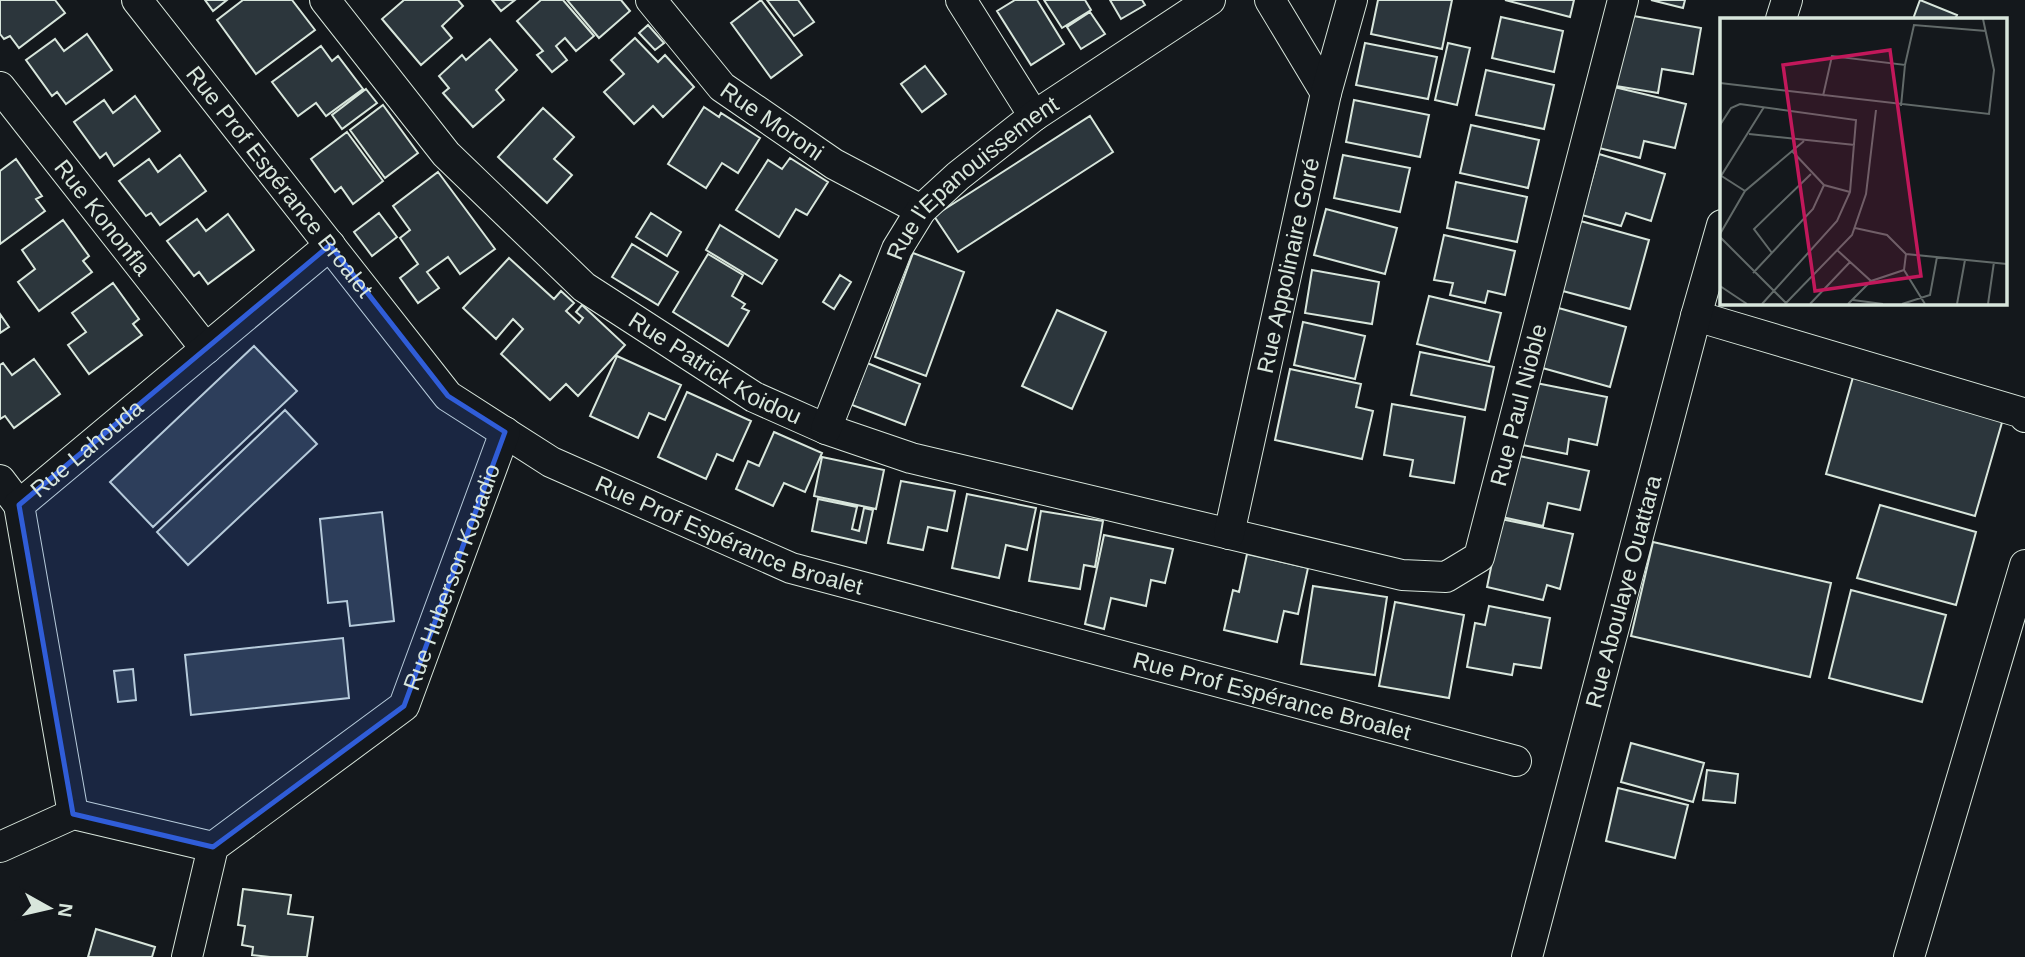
<svg xmlns="http://www.w3.org/2000/svg" width="2025" height="957" viewBox="0 0 2025 957" font-family="Arial,sans-serif">
	<style>
		.building { fill: #2c363c; stroke: #d8e6dc; stroke-width: 2 }
		.lines { fill: none; stroke-linecap: round; stroke-linejoin: round }
		.minor-casing { stroke: #d8e6dc; stroke-width: 32 }
		.minor { stroke: #14181c; stroke-width: 30 }
		.marked { fill: #305dd8; fill-opacity: 0.2; stroke: #305dd8; stroke-width: 5; stroke-linejoin: round }
		.labels { text-anchor: middle; dominant-baseline: central; stroke-width: 5; stroke-linejoin: round; paint-order: stroke }
		.street-label { font-size: 23px; fill: #d8e6dc; stroke: #14181c }
		.inset-road { fill: none; stroke: #626a69; stroke-width: 2 }
		.view { fill: #c2185b; fill-opacity: 0.15; stroke: #c2185b; stroke-width: 3.5 }
		.inset-edge { fill: none; stroke: #d8e6dc; stroke-width: 3.5 }
	</style>
	<rect width="100%" height="100%" fill="#14181c"/>
	<path class="building" d="M0,0H55L65,13L19,48L10,36L4,39L0,34Z
		M205,0H227L213,11Z
		M243,0H292L315,30L256,74L217,20Z
		M404,0H458L463,6L442,26L452,38L421,65L382,19Z
		M492,0H515L501,11Z
		M541,0H563L594,36L576,51L565,38L556,46L567,60L552,72L537,55L543,51L517,21Z
		M567,0H621L630,11L599,38Z
		M761,0L802,55L771,78L731,23Z
		M767,0H798L814,22L794,36Z
		M1015,0H1037L1064,44L1031,65L997,11Z
		M1044,0H1085L1091,10L1062,28Z
		M1110,0H1142L1145,5L1121,19Z
		M1378,0H1452L1442,49L1371,34Z
		M1505,0H1574L1570,17Z
		M1651,0H1685L1683,8Z
		M1920,0L1957,15L1955,19H1913Z
		M1090,12L1105,34L1081,49L1067,27Z
		M1628,15L1701,28L1693,74L1662,69L1658,93L1616,86Z
		M1501,17L1563,31L1554,72L1492,58Z
		M648,25L664,43L655,50L639,33Z
		M87,34L112,70L66,104L57,92L52,96L26,60L55,39L64,51Z
		M635,38L658,62L665,55L694,87L663,117L653,106L634,124L604,92L624,74L611,60Z
		M490,39L517,70L496,90L504,100L473,127L443,93L449,88L439,76L462,55L466,60Z
		M1365,43L1437,57L1428,99L1356,85Z
		M1448,43L1470,48L1457,105L1435,100Z
		M321,46L332,61L338,56L363,89L326,116L316,103L298,116L272,82Z
		M925,66L946,94L922,112L901,84Z
		M1486,70L1554,85L1544,129L1476,115Z
		M1614,87L1686,104L1675,148L1644,141L1640,158L1599,148Z
		M366,89L377,103L342,129L332,115Z
		M135,96L160,131L114,166L106,153L100,158L74,122L104,100L113,113Z
		M1354,100L1429,115L1420,157L1346,142Z
		M383,105L418,153L385,178L350,130Z
		M704,107L719,117L721,113L760,138L738,173L722,163L706,188L668,164Z
		M543,108L574,137L554,159L572,175L547,203L498,157Z
		M1090,116L1113,152L958,252L934,216Z
		M1471,125L1539,140L1528,188L1460,173Z
		M347,132L383,181L353,204L341,187L335,192L311,159Z
		M1599,154L1665,174L1651,221L1626,213L1621,226L1582,215Z
		M180,155L206,191L160,225L151,213L146,216L119,181L149,159L158,172Z
		M1343,155L1410,168L1400,212L1334,198Z
		M790,158L828,182L807,215L796,209L779,237L736,210L768,160L782,169Z
		M16,159L42,196L36,199L45,211L0,244V171Z
		M438,172L495,249L460,274L448,257L427,272L439,288L418,303L400,278L418,264L400,238L410,230L393,206Z
		M1456,182L1527,197L1517,242L1447,228Z
		M1326,209L1397,228L1385,274L1314,255Z
		M379,213L397,237L372,256L354,232Z
		M651,213L681,232L667,256L636,237Z
		M228,214L254,250L208,284L199,272L194,276L167,241L197,219L206,231Z
		M63,220L89,256L83,261L92,272L39,311L18,282L35,269L22,250Z
		M1577,220L1649,240L1630,309L1559,290Z
		M720,225L777,260L762,284L706,250Z
		M1444,235L1515,251L1505,295L1488,291L1485,303L1450,295L1453,283L1434,280Z
		M632,244L678,272L658,305L612,277Z
		M913,253L964,272L926,376L875,357Z
		M708,254L743,275L732,296L745,304L742,308L749,311L728,346L673,312Z
		M509,258L554,299L561,291L574,303L566,311L579,323L583,318L576,312L582,305L625,345L578,396L566,384L550,400L501,354L523,329L513,319L496,339L463,308Z
		M1312,270L1379,282L1372,324L1305,313Z
		M840,275L851,282L834,309L823,302Z
		M113,283L139,319L133,324L142,335L89,374L68,345L86,332L72,313Z
		M1429,296L1501,313L1489,362L1417,344Z
		M1555,307L1626,327L1610,387L1539,367Z
		M1057,310L1106,332L1072,409L1022,386Z
		M0,314L9,327L0,333Z
		M1303,322L1365,336L1355,379L1294,365Z
		M254,346L297,391L153,527L110,482Z
		M1420,352L1494,367L1485,410L1411,395Z
		M617,356L681,385L665,420L649,413L638,438L590,416Z
		M34,359L60,394L14,428L5,416L0,419V365L3,363L12,375Z
		M867,363L920,384L905,425L852,405Z
		M1290,369L1361,384L1356,407L1373,411L1362,459L1275,440Z
		M1853,377L2003,419L1975,516L1826,474Z
		M1536,383L1607,397L1597,445L1569,439L1567,454L1523,445Z
		M687,392L751,421L733,461L717,454L706,479L658,457Z
		M1392,404L1465,417L1454,483L1410,476L1413,460L1384,455Z
		M285,410L317,444L188,565L157,532Z
		M774,432L822,453L805,492L784,483L773,506L736,489L748,461L759,466Z
		M1515,455L1589,471L1580,510L1548,503L1543,526L1502,517Z
		M822,457L884,470L876,509L814,496Z
		M901,481L955,491L947,531L928,527L923,550L888,543Z
		M967,494L1036,508L1027,550L1006,545L999,578L952,568Z
		M818,499L857,507L852,529L859,531L864,508L873,510L866,543L812,531Z
		M1880,505L1976,532L1956,605L1857,578Z
		M1041,511L1103,521L1095,567L1084,565L1080,589L1029,581Z
		M382,512L394,621L350,626L347,601L328,603L320,519Z
		M1501,519L1573,534L1560,589L1547,585L1543,600L1487,587Z
		M1104,535L1173,549L1165,583L1151,580L1146,606L1111,598L1104,629L1085,624Z
		M1653,542L1831,583L1810,677L1631,636Z
		M1247,554L1308,568L1298,614L1284,611L1277,642L1224,630L1233,590L1239,592Z
		M1313,586L1387,597L1375,675L1301,664Z
		M1851,590L1946,615L1922,702L1829,678Z
		M1395,602L1464,615L1449,698L1379,686Z
		M1489,606L1550,618L1541,668L1514,664L1512,675L1467,667L1475,623L1485,625Z
		M343,638L349,698L191,715L185,655Z
		M133,669L136,700L118,702L114,671Z
		M1631,743L1704,763L1693,802L1621,782Z
		M1707,770L1738,774L1735,803L1703,800Z
		M1618,788L1688,805L1675,858L1606,841Z
		M243,889L291,895L288,914L313,917L307,957H270L252,955L253,947L242,945L245,926L238,925Z
		M96,929L155,947L152,957H88Z"/>
	<g class="lines">
		<g class="minor-casing">
			<g id="minor">
				<path id="s1" d="M137,0L448,396L551,462L791,568L1516,761"/>
				<path id="s2" d="M325,0L446,154L584,287L754,397L826,429L911,458L1402,575L1446,577L1479,557L1623,0"/>
				<path id="s3" d="M651,0L722,87L834,164L921,210"/>
				<path d="M961,0L1034,116"/>
				<path d="M1270,0L1326,93"/>
				<path d="M1781,19L1787,0"/>
				<path id="s4" d="M0,87L206,349"/>
				<path d="M1696,316L2023,413L2025,417"/>
				<path id="s5" d="M826,429L897,249L921,210L958,176L1034,116L1210,0"/>
				<path d="M0,480L19,505"/>
				<path id="s6" d="M1229,534L1326,93L1352,0"/>
				<path id="s7" d="M73,814L19,505L330,245"/>
				<path d="M0,847L73,814L213,847"/>
				<path id="s8" d="M187,957L213,847L404,706L505,432"/>
				<path id="s9" d="M1527,957L1696,316L1722,225"/>
				<path d="M1909,957L2025,565"/>
			</g>
		</g>
		<use href="#minor" class="minor"/>
	</g>
	<path class="marked" d="M330,245L448,396L505,432L404,706L213,847L73,814L19,505Z"/>
	<g class="labels">
		<g class="street-label">
			<text stroke="none"><textPath href="#s3" startOffset="173">Rue Moroni</textPath></text>
			<text stroke="none"><textPath href="#s1" startOffset="231">Rue Prof Espérance Broalet</textPath></text>
			<text stroke="none"><textPath href="#s5" startOffset="298">Rue l'Epanouissement</textPath></text>
			<text stroke="none"><textPath href="#s4" startOffset="166">Rue Kononfla</textPath></text>
			<text stroke="none"><textPath href="#s6" startOffset="275">Rue Appolinaire Goré</textPath></text>
			<text stroke="none"><textPath href="#s2" startOffset="542">Rue Patrick Koidou</textPath></text>
			<text stroke="none"><textPath href="#s2" startOffset="1503">Rue Paul Nioble</textPath></text>
			<text stroke="none"><textPath href="#s7" startOffset="402">Rue Lahouda</textPath></text>
			<text stroke="none"><textPath href="#s1" startOffset="819">Rue Prof Espérance Broalet</textPath></text>
			<text stroke="none"><textPath href="#s8" startOffset="488">Rue Huberson Kouadio</textPath></text>
			<text stroke="none"><textPath href="#s9" startOffset="378">Rue Aboulaye Ouattara</textPath></text>
			<text stroke="none"><textPath href="#s1" startOffset="1386">Rue Prof Espérance Broalet</textPath></text>
		</g>
	</g>
	<g transform="translate(1720 18)">
		<rect width="287" height="287" fill="#14181c"/>
		<path class="inset-road" d="M0,65L269,96L274,52L263,1M103,78L112,38L185,47L194,7L266,13M181,88L185,47M0,107L11,90L20,86L136,102L130,174L117,203L42,286M29,116L135,127M72,133L104,167L130,174M0,157L25,173M1,158L44,89M135,210L167,217L186,236L287,246M0,216L25,173L84,123M0,219L66,285M117,232L151,263L184,252M52,235L34,211L91,156M186,236L184,252L205,286M33,255L93,191L104,167M0,268L27,286M133,282L163,286M65,286L132,217L146,176L156,92M90,286L130,244M128,286L151,263M182,286L210,277L217,239M237,286L245,242M268,286L274,244"/>
		<path class="view" d="M170,32L201,258L95,273L63,47Z"/>
		<rect width="287" height="287" class="inset-edge"/>
	</g>
	<g transform="translate(49 908) rotate(98)" stroke="#14181c" stroke-width="5" paint-order="stroke">
	<path d="M0-5L12 26L0 18L-12 26Z" fill="#d8e6dc"/>
	<text y="-10" font-size="19" font-weight="bold" text-anchor="middle" fill="#d8e6dc">N</text>
	</g>
</svg>
